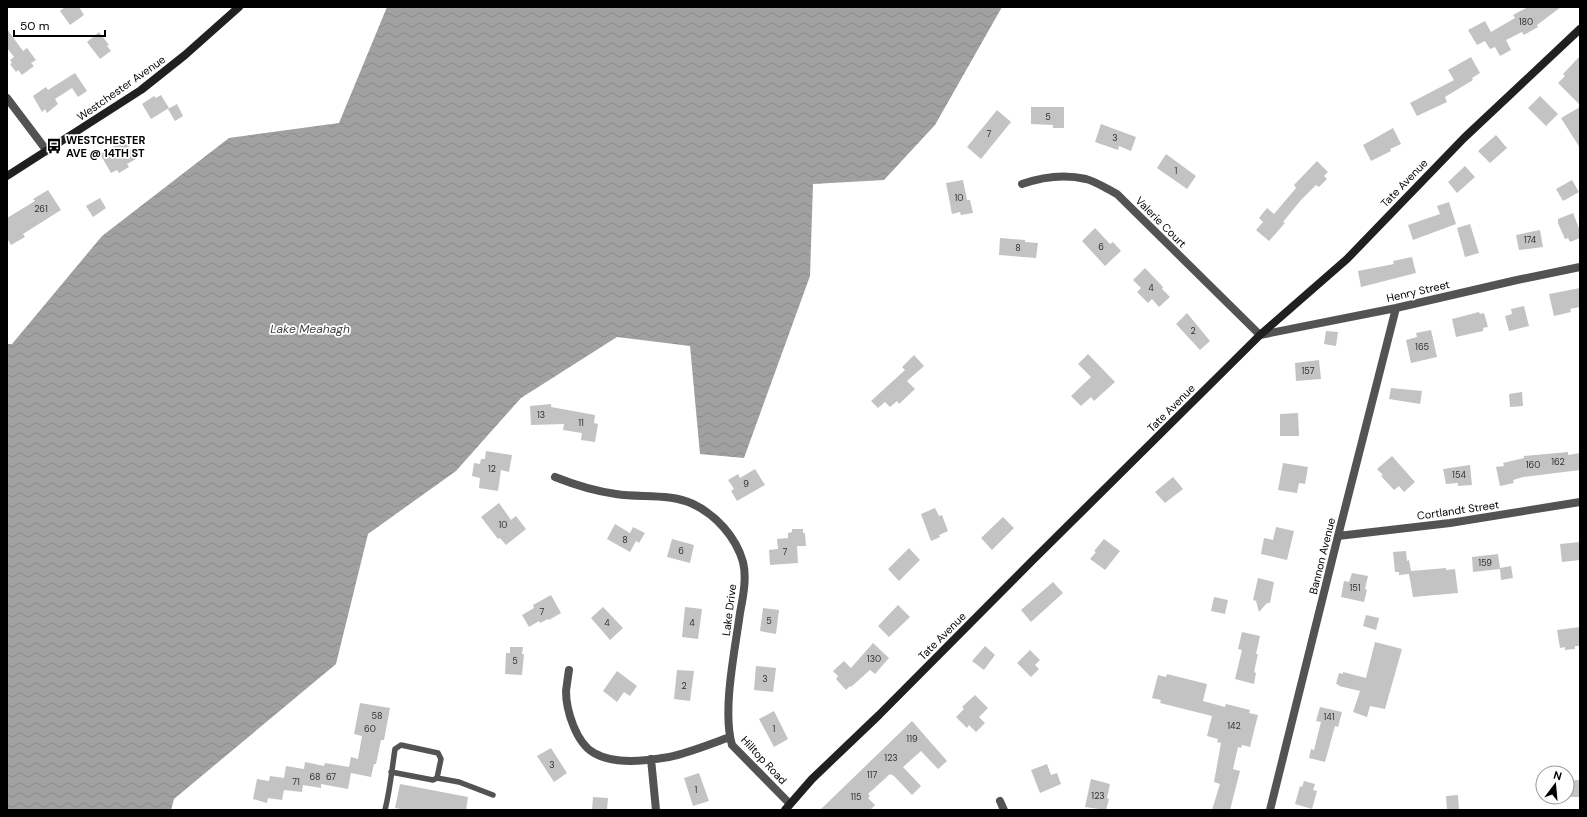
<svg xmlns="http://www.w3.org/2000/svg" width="1587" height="817" viewBox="0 0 1587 817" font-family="'DM Sans',sans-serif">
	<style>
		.water { fill: url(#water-waves) }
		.building { fill: #c3c3c3 }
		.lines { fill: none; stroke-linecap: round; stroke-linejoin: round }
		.lane { stroke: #535353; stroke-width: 5.5 }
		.street { stroke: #535353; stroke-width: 8 }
		.secondary { stroke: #202020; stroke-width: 8 }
		.labels { text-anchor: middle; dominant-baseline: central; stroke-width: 3.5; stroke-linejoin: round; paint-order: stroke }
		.number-label { font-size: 9px; fill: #313131 }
		.street-label { font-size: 11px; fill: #000; stroke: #fff }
		.poi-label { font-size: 11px; font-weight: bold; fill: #000; stroke: #fff; text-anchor: start }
		.water-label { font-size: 12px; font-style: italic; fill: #424242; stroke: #fff }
	</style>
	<defs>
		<pattern id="water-waves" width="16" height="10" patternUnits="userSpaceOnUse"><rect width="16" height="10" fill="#a1a1a1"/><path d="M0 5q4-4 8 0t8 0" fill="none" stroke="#898989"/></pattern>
	</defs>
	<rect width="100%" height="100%" fill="#fff"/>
	<path class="water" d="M387,7H1002L935,125L884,180L813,184L810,276L744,458L700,454L690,346L617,337L521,398L456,471L368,534L336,664L174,799L171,810H7V344H12L102,236L229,138L339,123Z"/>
	<path class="building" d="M65,7H79L84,15L70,25L60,11Z
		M1528,7H1561L1537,25L1538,27L1524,35L1522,32L1506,40L1511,50L1500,56L1495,47L1490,49L1485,41L1477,45L1468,30L1485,21L1491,32L1515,18L1513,15Z
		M7,29L23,51L27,48L36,60L31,63L34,66L22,75L18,70L16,72L10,64L12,63L10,60L14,57L7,48Z
		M99,32L109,45L107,46L111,51L100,59L87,42Z
		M1580,56V105L1558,83L1565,76L1563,74Z
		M1471,57L1480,73L1472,78L1473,80L1445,97L1447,102L1417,116L1410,103L1454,80L1448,70Z
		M75,73L87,91L78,97L72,88L55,99L58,104L47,113L45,109L42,112L33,96L46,87L48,90Z
		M161,95L169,108L151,119L142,104L154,96L156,98Z
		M1540,96L1558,114L1546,126L1528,108Z
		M177,104L183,116L175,121L168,109Z
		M1031,107H1064V128H1053V125L1031,124Z
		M1580,107V148L1561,118Z
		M997,110L1011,122L981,159L967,147Z
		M1101,124L1136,137L1131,151L1119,146L1118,150L1095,142Z
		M1393,128L1401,144L1390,149L1391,151L1371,161L1363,145Z
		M1496,135L1507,148L1490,163L1478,151Z
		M125,140L136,159L127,164L129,167L119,173L117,170L111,173L100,154Z
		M1166,154L1196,176L1187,189L1157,168Z
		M1317,161L1328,172L1324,176L1327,179L1319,187L1316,185L1301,200L1283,222L1285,223L1269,241L1256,230L1263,222L1259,218L1267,208L1274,214L1296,188L1294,185Z
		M1465,166L1475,177L1457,193L1448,182Z
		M963,180L967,200H970L973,213L961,215L960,212L952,214L946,183Z
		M1572,180L1579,192L1563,201L1556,189Z
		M48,190L61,210L23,234L25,237L11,245L7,238V218L35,201L33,199Z
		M100,198L106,208L93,217L86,206Z
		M1449,202L1456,224L1413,240L1408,225L1440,214L1437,206Z
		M1573,213L1580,231V238L1570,242L1568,238L1565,239L1558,223V219Z
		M1470,224L1479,253L1465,257L1457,228Z
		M1095,228L1110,244L1113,242L1121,251L1105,266L1082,241Z
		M1540,230L1543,247L1519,250L1516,235Z
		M1000,238L1025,240V242L1038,243L1036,258L999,255Z
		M1412,257L1416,273L1361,287L1358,271L1394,264L1393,261Z
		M1145,268L1163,287L1162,289L1170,297L1159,307L1152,299L1148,303L1137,292L1141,288L1133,280Z
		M1580,288V307L1570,309L1571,312L1554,316L1549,294Z
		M1524,306L1529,326L1509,331L1505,316L1512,314L1511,309Z
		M1479,312L1480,314L1484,313L1488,327L1483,328V331L1456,337L1452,319Z
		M1187,313L1210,341L1200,350L1176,324Z
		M1431,330L1437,357L1411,363L1406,340L1417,337L1416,333Z
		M1326,331L1338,332L1336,346L1324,344Z
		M1088,354L1115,382L1094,401L1091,397L1081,406L1071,396L1091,377L1078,364Z
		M914,355L924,366L907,381L915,389L899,404L897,401L890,407L885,402L878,408L871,401L905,370L902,367Z
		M1319,360L1321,379L1296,381L1295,363Z
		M1391,388L1422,391L1420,404L1389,399Z
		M1522,392L1523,406L1510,407L1509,394Z
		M551,404V407L595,415L594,423L598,424L595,442L581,440L582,433L563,430L564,424L531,425L530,406Z
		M1298,413L1299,436H1280V414Z
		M486,451L512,455L509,472L501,470L498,491L479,488L480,478L472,476L474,463L480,464L481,459H485Z
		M1568,452V455L1580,453V470L1523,477L1513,480L1514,483L1500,486L1496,467L1504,466L1503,463L1524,458V456Z
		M1392,456L1415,482L1404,492L1399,486L1394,490L1381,476L1383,475L1377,469Z
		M1283,463L1308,467L1305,484L1299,483L1297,493L1278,490Z
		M1470,465L1472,485L1458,486V483L1446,484L1443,469Z
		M755,469L765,485L737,501L731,491L734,489L728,480L738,474L740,478Z
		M1173,477L1183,489L1165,503L1155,492Z
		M499,503L511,520L516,516L526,529L506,545L500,538L498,539L481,517Z
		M935,508L939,516L942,515L948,531L939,535L940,537L931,541L921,514Z
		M1003,517L1014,528L992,550L981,538Z
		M615,524L630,533L633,527L645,533L639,543L636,541L630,552L607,539Z
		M1276,527L1294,531L1287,560L1261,554L1264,538L1273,540Z
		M792,529H803V533H805L806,546H797L798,563L770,565L769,550L778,549L777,539L788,538V533L792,532Z
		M672,539L694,545L690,563L667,557Z
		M1104,539L1120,551L1105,570L1090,559L1096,552L1094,551Z
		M1580,542V560L1562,562L1560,544Z
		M909,548L920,560L899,581L888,569Z
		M1406,551L1407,561L1409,560L1411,571L1446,568V570L1455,569L1458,593L1413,597L1409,574L1399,575V572H1395L1393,552Z
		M1498,554L1500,568L1511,566L1513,578L1501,580L1500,569L1473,572L1472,557Z
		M1352,573L1368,576L1365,589L1367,590L1364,602L1341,597L1344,581L1349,582Z
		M1258,578L1274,582L1270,603H1267L1259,612L1256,601L1253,600Z
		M1053,582L1063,593L1031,622L1021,610Z
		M551,595L561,613L549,620L548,619L540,623L539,621L529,627L522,615L534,608L533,605Z
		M1214,597L1228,600L1225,614L1211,611Z
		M898,605L910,617L889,637L878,626Z
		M603,607L623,628L610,640L591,618Z
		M685,607L702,609L698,639L682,637Z
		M763,608L779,610L776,634L760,631Z
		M1366,615L1379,618L1376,630L1363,626Z
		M1580,627V646H1575V649L1565,650V647L1560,648L1557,630Z
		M1242,632L1260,636L1256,654H1258L1254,672L1256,673L1254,684L1235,679L1242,650L1238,649Z
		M1375,642L1402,649L1385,709L1370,706L1367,717L1353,712L1360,691L1339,686V685L1336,684L1339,673L1343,674V672L1366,678Z
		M873,643L889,658L875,674L870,670L851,687L850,686L846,690L836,679L838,676L833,671L844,661L851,668Z
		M985,646L995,655L984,670L972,661Z
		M510,647H523L522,654H524L522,675L505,674L506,653H510Z
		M1030,650L1040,660L1035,665L1039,669L1031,677L1017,663Z
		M756,666L776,668L773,692L754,690Z
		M677,670L694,671L690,701L674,699Z
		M617,671L637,686L630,696L624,692L617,702L603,691Z
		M1167,674L1207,684L1203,701L1225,707L1226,704L1250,710L1249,713L1258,715L1250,747L1242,745L1241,748L1238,747L1233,769L1240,771L1230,810H1212L1220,784L1214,782L1221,743L1217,742L1218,739L1207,736L1212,716L1160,703L1161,700L1152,698L1158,675L1166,677Z
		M975,695L988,708L979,717L985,723L976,732L969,725L967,728L956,717L964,709L962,707Z
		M360,703L390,708L384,740H381L376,764H374L371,777L351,773L348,789L321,784V788L303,785L302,792L284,790L282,800L268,798L267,803L253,799L257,779L269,781L270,776L284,778L286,766L304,769L305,762L324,766L325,763L349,767L351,757L358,759L362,736L354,734Z
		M1320,707L1342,712L1338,727L1335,726L1325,762L1309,758L1311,749L1314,750L1321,722L1316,721Z
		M774,711L788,739L774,747L759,719Z
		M912,721L947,761L938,769L921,751L903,767L921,786L912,795L894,776L890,774L868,794L870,796L868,798L875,805L870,810H820Z
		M551,748L567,773L554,782L537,756Z
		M1047,764L1051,775L1057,773L1061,784L1040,793L1031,770Z
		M699,773L709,801L693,806L684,778Z
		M1091,779L1110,784L1107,798L1109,799L1106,810L1085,807Z
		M1579,780L1580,797H1568L1567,781Z
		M1304,781L1315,784L1313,790L1317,791L1312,809L1295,804L1300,786L1302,787Z
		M400,784L468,797L466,810H407L395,808Z
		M1458,795L1459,810H1447L1446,796Z
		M593,797L608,798L607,810H592Z"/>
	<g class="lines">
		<path class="lane" d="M437,778L459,782L493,795
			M385,810C390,790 392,769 395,749L401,745L438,753L441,759L437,778L433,780L391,772"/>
		<path class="street" d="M7,98L47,151
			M1022,184C1042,177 1065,174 1086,179C1097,182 1107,189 1117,194L1260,335L1396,308L1517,280L1580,267
			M555,477C575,485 594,491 616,494C641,498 669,493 693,504C716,515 736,537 743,562C747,578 743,597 740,613C735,650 722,711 732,745L790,804
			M1338,536L1450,523L1580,502
			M569,670C568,676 567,684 566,691C566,710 576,743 594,753C615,765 645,761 669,757C689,753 710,744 730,737
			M651,759L656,810
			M1000,801L1004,810
			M1270,810L1338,536L1396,308"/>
		<path class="secondary" d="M7,176L141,90L185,55L239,7
			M785,810L812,779L879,715L1032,561L1260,335L1347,259L1464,138L1580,29"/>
	</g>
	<defs>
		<g id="bus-bare" transform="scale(1.2)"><path d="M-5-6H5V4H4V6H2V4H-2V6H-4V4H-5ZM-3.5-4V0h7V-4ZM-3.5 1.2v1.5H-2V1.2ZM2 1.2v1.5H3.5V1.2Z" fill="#000" stroke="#fff" stroke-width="2.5" paint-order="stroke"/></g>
	</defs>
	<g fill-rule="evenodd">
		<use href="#bus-bare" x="54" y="146"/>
	</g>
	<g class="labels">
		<g class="number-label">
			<text x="1526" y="22">180</text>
			<text x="1048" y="117">5</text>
			<text x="989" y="134">7</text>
			<text x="1115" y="138">3</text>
			<text x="1176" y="171">1</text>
			<text x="959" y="198">10</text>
			<text x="41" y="209">261</text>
			<text x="1530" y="240">174</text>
			<text x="1101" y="247">6</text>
			<text x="1018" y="248">8</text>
			<text x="1151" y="288">4</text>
			<text x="1193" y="331">2</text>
			<text x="1422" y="347">165</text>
			<text x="1308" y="371">157</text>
			<text x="541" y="415">13</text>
			<text x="581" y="423">11</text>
			<text x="1558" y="462">162</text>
			<text x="1533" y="465">160</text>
			<text x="492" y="469">12</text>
			<text x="1459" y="475">154</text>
			<text x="746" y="484">9</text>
			<text x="503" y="525">10</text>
			<text x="625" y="540">8</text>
			<text x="681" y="551">6</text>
			<text x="785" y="552">7</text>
			<text x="1485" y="563">159</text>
			<text x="1355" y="588">151</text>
			<text x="542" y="612">7</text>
			<text x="769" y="621">5</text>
			<text x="607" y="623">4</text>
			<text x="692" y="623">4</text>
			<text x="874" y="659">130</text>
			<text x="515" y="661">5</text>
			<text x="765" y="679">3</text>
			<text x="684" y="686">2</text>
			<text x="377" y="716">58</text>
			<text x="1329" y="717">141</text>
			<text x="1234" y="726">142</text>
			<text x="370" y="729">60</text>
			<text x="774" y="729">1</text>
			<text x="912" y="739">119</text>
			<text x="891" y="758">123</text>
			<text x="552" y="765">3</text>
			<text x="872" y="775">117</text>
			<text x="315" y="777">68</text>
			<text x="331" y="777">67</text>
			<text x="296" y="782">71</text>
			<text x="696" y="790">1</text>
			<text x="1098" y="796">123</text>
			<text x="856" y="797">115</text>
		</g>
		<g class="street-label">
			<text transform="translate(121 88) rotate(-35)">Westchester Avenue</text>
			<text transform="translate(1404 183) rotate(-46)">Tate Avenue</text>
			<text transform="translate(1161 222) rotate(45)">Valerie Court</text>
			<text transform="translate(1418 291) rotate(-13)">Henry Street</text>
			<text transform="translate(1171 408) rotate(-45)">Tate Avenue</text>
			<text transform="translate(1458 510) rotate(-8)">Cortlandt Street</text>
			<text transform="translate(1322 556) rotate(-76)">Bannon Avenue</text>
			<text transform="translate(729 610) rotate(-83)">Lake Drive</text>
			<text transform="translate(942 636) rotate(-45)">Tate Avenue</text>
			<text transform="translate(764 760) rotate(47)">Hilltop Road</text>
		</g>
		<g class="poi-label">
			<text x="66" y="140">WESTCHESTER<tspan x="66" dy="13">AVE @ 14TH ST</tspan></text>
		</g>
		<g class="water-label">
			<text x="310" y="329">Lake Meahagh</text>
		</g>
	</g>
	<rect width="1587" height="817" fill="none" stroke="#000000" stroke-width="16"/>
	<g transform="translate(1555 785) rotate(16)"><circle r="19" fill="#ffffff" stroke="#999999"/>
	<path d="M0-3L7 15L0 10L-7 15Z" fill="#000000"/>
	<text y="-6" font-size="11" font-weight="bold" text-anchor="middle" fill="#000000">N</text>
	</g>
	<path d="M14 30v6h91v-6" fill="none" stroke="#000000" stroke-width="2"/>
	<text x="20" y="30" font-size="12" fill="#000000" stroke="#ffffff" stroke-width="3" paint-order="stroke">50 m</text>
</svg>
